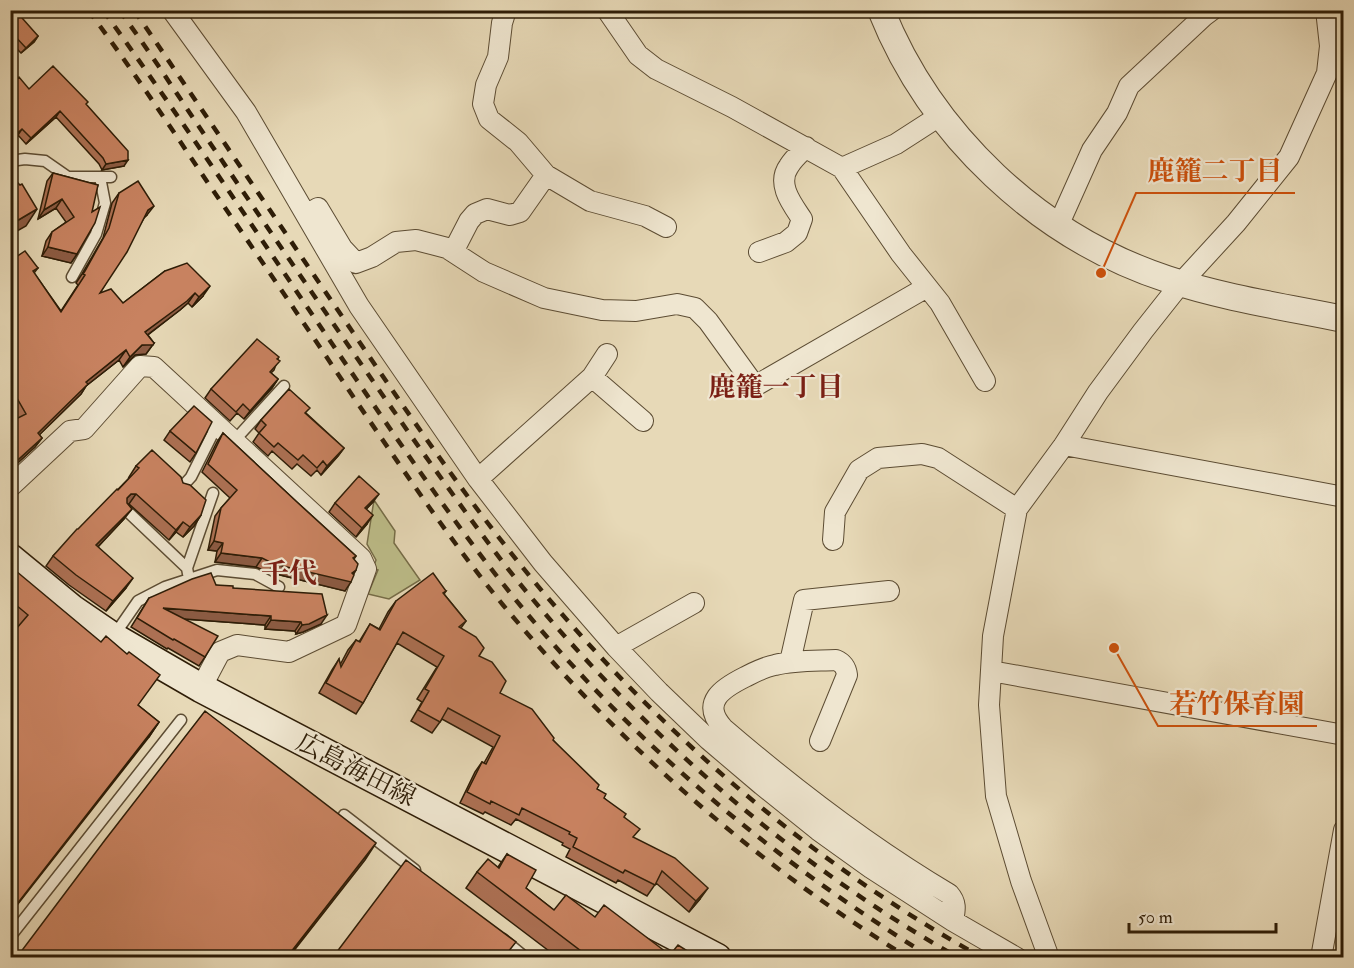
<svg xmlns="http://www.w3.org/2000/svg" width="1354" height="968" viewBox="0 0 1354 968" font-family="'IM FELL Double Pica','Noto Serif JP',serif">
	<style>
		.green { fill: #bdbd89; stroke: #766d48; stroke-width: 1.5 }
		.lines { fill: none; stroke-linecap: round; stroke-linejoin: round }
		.service-casing { stroke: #5c4c33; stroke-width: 13 }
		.minor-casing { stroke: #5c4c33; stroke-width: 22 }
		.tertiary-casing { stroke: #5c4c33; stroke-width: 28 }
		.secondary-casing { stroke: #2e1d07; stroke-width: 31 }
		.service { stroke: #efe6d0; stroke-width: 10 }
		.minor { stroke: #efe6d0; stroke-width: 20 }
		.tertiary { stroke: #efe6d0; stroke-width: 26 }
		.secondary { stroke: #efe6d0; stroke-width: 28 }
		.rail { stroke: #2e1d07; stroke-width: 4.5; stroke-dasharray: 10 10; stroke-linecap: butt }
		.wall { fill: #ac7053; stroke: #2e1d07; stroke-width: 1.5 }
		.shaded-wall { fill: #8c5b43; stroke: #2e1d07; stroke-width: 1.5 }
		.building { fill: #c88260; stroke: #2e1d07; stroke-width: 1.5 }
		.labels { text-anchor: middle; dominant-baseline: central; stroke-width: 4.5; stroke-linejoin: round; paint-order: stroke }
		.street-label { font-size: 26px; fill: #2e1d07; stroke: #efe6d0 }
		.neighbourhood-label { font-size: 27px; font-weight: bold; fill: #7a1f14; stroke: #efe6d0 }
		.quarter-label { font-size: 28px; font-weight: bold; fill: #7a1f14; stroke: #efe6d0 }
		.leader { fill: none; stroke: #cc500b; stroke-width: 2 }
		.callout-dot { fill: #cc500b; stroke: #efe6d0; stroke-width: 2 }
		.callout-label { font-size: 27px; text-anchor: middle; font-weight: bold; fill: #cc500b; stroke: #efe6d0; stroke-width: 4.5; stroke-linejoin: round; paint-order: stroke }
	</style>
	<rect width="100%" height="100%" fill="#e7d9b7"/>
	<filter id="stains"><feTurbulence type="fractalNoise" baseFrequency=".00333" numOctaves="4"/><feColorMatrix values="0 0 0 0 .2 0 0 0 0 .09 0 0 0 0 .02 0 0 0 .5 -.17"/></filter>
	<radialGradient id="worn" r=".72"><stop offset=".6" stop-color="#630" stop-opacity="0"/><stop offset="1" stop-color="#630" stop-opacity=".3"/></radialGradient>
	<path class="green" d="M374,500L395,531L394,543L420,580L389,599L368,594L378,570L373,568L376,560L367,544Z"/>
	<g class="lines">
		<g class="service-casing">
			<path id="service" d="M10,161L25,159L45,161L68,177H111
				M72,277L96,234L105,203L100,177
				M234,441L284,386
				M181,488L191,477L217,425
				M127,511L187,568L189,579
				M187,568L213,493
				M113,637L138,601L165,587L217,570L255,574L279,587
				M344,815L415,870
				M10,937L181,720
				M503,939L526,958"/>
		</g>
		<g class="minor-casing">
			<path id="minor" d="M172,10L246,112L359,306L478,479L543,563L616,647L659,692L709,740L762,785L818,830L871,868L953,921L1017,958
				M506,10L502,23L498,57L486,85L483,104L489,119L518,142L546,175L590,201L645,216L666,227
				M607,10L638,55L656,69L732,107L842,168L901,254L940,303L985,381
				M842,168L896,144L941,115
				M306,215L318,208L342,248L356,263L372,257L396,242L416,240L447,248L484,272L544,298L602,310L636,311L677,304L695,308L708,321L755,386L927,287
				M1058,226L1092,150L1117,113L1129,86L1204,16L1212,10
				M453,252L469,221L475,214L487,209L510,215L520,212L546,175
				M759,252L786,242L797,233L802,219C792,204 776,184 789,166C793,159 800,153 806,147
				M592,377L643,421
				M1064,445L1344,497
				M478,479L592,377L607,354
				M10,487L70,431L84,429L140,366L154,367L361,558L366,569L346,625L289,652L237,645L220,652L201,688
				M833,540L835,512L859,470L878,458L922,454L938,458L1017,509
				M616,647L694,603
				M790,662L804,600L889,591
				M991,671L1344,735
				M820,741L847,675C846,667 843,663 836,660C816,661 795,660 775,665C764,667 755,672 745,677C723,688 700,702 723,728C794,789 868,846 949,894C957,903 955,910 953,921
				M1049,958L1021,881L996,796L989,705L993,636L1017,509L1064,445L1098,392L1143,331L1181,283L1236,223L1289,157L1327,73L1330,46L1326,10
				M1321,958L1344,830"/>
		</g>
		<g class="tertiary-casing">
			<path id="tertiary" d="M881,10C931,135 1039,237 1167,279C1224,298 1285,307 1344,319"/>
		</g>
		<g class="secondary-casing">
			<path id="secondary" d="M10,558L72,609L113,637L201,688L717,958"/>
		</g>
		<use href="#service" class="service"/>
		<use href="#minor" class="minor"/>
		<use href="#tertiary" class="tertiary"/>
		<use href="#secondary" class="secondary"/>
		<path class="rail" d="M88,10C130,66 169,125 208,183C257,254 306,326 354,398C402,468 449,539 503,605C618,743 755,864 909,958
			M103,10C190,131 272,256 356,379C421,474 486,570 563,655C670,774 796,874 932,958
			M119,10C151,53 180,99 210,143C280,246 350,349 421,450C455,497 488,545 525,590C646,736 793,864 959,958
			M134,10C207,117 279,224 352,331C420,431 488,531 568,621C686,755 826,871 983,958"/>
	</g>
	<path class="wall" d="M10,10L38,36L34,42L21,53L10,42Z
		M10,85L29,89L86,105L124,166L102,170L99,164L56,117L26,144L18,135L10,143Z
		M53,173L98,185L77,254L71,263L42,256L46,241L52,232L66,222L56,208L38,219L47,181Z
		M119,193L147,215L144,218L100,293L123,303L165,271L203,296L192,307L188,303L180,310L148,335L154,343L146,354L135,355L123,367L119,360L86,386L81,394L39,435L42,438L35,447L10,470V422L16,419L10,408V261L38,268L34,273L61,311L78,285L76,283L82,274L103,238L112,203Z
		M278,359L274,370L271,373L278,379L272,388L244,419L237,413L230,421L205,398L211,389Z
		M306,413L344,448L338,456L321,475L317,470L311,476L297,464L292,469L272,451L268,456L253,442L259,433L255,429L261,420Z
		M170,431L196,453L190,462L164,440Z
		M223,433L298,503L356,556L354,559L356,570L345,591L268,572L256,567L215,562L217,551L208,550L215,516L221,508L230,498L202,472L217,442Z
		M136,466L183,483L201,515L194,526L183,537L176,532L169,540L129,504H128L124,519L98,547L126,588L106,611L69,585L46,566L53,556L130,477H129Z
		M373,502L366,509L367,524L356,537L329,512L335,503Z
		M10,566L139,706L159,722L149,737L10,625Z
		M216,585L233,588L321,624L303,632L296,634L295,631L265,629V625L184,619L205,657L199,666L168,648L167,649L131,627L149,598Z
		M446,591L444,594L466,621L461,628L479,656L500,693L553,740L604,798L624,817L634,838L700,899L689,912L656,883L647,896L618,880L616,883L566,857L570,849L562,845L563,843L516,819L511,825L485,812L483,814L460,803L475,772L482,762L484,763L493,747L442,719L432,733L411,721L422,702L417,699L437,667L397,643L363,703L356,714L319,693L332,670L339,659L340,665L348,650L356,640L359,642L370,624L379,629L388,612L396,601Z
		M507,854L526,888L554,910L595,917L670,955L697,957H557L466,888L477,872L498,867Z"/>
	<path class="shaded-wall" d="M38,36L34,42L21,53Z
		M60,111L56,117L26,144L31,138Z
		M22,129L18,135L10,143V140Z
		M128,160L124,166L102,170L106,164Z
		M62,199L56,208L38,219L44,210Z
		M154,206L147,215L141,220L148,210Z
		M37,209L26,226L10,235V225Z
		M48,247L77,254L71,263L42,256Z
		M210,286L203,296L192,307L199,297Z
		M195,293L188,303L180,310L138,342L145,332Z
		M154,343L146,354L135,355L123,367L130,357L142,345Z
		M126,350L119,360L86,386L81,394L31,443L38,433L86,382Z
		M278,379L272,388L244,419L250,411Z
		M42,438L35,447L10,470V467Z
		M344,448L338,456L321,475L327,466Z
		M131,494H136L129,504H124L127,498Z
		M379,494L373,502L359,517L365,508Z
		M132,509L124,519L89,556L96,545Z
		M201,515L194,526L183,537L190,527Z
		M373,515L367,524L356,537L362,528Z
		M183,522L176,532L169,540L176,530Z
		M214,541L223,543L217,551L208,550Z
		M221,553L262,558L256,567L215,562Z
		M274,564L352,573L356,570L350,578L351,582L345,591L268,572Z
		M133,578L126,588L106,611L113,601Z
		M163,608L271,616L265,625L157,617Z
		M327,615L321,624L303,632L296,634L302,625Z
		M271,620L301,622L295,631L265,629Z
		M159,722L149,737L10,914V913Z
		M376,843L365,860L289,957H287Z
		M708,888L700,899L689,912L696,901Z"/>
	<path class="building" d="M10,10H15L38,36L26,48L12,33L10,35Z
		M53,66L88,102L86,104L128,151V160L106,164L103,158L60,111L31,138L22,129L10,140V85L19,77L29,89Z
		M53,173L98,185L92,212L100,207L95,223L77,254L48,247L52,232L74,217L62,199L44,210Z
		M138,181L154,206L148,210L127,252L100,293L111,289L123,303L165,271L187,263L210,286L199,297L195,293L187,301L145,332L154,343L153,345H142L130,357L126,350L86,382L88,384L38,433L42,438L10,467V422L26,414L10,386V261L25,251L38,268L33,271L61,312L85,275L83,274L85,271L109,228L119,193Z
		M18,183L20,185L22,184L37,209L10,225V188Z
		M257,339L279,357L277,359L280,361L270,372L278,379L250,411L243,404L236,412L211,389Z
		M289,389L310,408L305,413L344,448L327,466L323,461L317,468L303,455L298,460L278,443L274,447L259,433L266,425L261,420Z
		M194,406L212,422L196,453L170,431Z
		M223,433L298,503L356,556L353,558L358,564L356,570L352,573L354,575L351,582L274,564L262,558L221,553L223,543L214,541L221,508L237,490L208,464Z
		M152,450L181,477L183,483L190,485L206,500L201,515L190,527L183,522L176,530L136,494H131L127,498V503L132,509L96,545L133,578L113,601L76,575L53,556L77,529H78L117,489L118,490L139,468L136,466Z
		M359,476L379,494L365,508L373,515L362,528L335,503Z
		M10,566L101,642L106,636L127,654L129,652L160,675L138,705L159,722L10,913V636L28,615L10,600Z
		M211,573L216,585L233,586V588L322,594L327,615L309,624L302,625L301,622L271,620V616L163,608L218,636L205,657L174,639L173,640L137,618L149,598L192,579Z
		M433,573L446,591L443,593L466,621L459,627L476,637L484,648L479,656L492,662L506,681L500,693L532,709L554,738L553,740L599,785L597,789L606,794L604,798L626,814L624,817L640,829L633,837L675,858L708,888L696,901L662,871L655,885L625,870L623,873L573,847L577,838L569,834L570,832L522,808L519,815L491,801L490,804L467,792L482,762L486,764L500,736L448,708L440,722L418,710L429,691L425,689L444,656L403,632L363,703L326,683L339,659L341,667L356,640L360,642L370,624L380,630L396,601Z
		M205,711L376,843L287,957H17L105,840Z
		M507,854L536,870L526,888L554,910L566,895L595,917L604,905L670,955L678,945L697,957H589L477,872L488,859L499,868Z
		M406,860L516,942L504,957H333Z"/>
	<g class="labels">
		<g class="street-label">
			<text transform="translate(356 770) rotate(27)">広島海田線</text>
		</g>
		<g class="neighbourhood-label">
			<text x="776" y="387">鹿籠一丁目</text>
		</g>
		<g class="quarter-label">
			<text x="289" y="574">千代</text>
		</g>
	</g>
	<path class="leader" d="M1101 273L1136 193H1295M1114 648L1158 726H1317"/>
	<g class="callout-dot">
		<circle cx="1101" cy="273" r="6"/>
		<circle cx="1114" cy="648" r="6"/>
	</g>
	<g class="callout-label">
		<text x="1215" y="180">鹿籠二丁目</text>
		<text x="1237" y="713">若竹保育園</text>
	</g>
	<rect width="1354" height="968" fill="none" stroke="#e7d9b7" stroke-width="36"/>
	<rect x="12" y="12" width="1330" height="944" fill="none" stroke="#2e1d07" stroke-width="3"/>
	<rect x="18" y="18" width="1318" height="932" fill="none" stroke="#2e1d07" stroke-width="1.5"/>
	<path d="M1129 923v9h147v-9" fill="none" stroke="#2e1d07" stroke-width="3"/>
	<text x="1138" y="923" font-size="18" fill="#2e1d07" stroke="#efe6d0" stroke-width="4.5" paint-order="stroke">50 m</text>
	<rect width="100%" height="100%" filter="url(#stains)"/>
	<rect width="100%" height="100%" fill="url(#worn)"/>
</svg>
